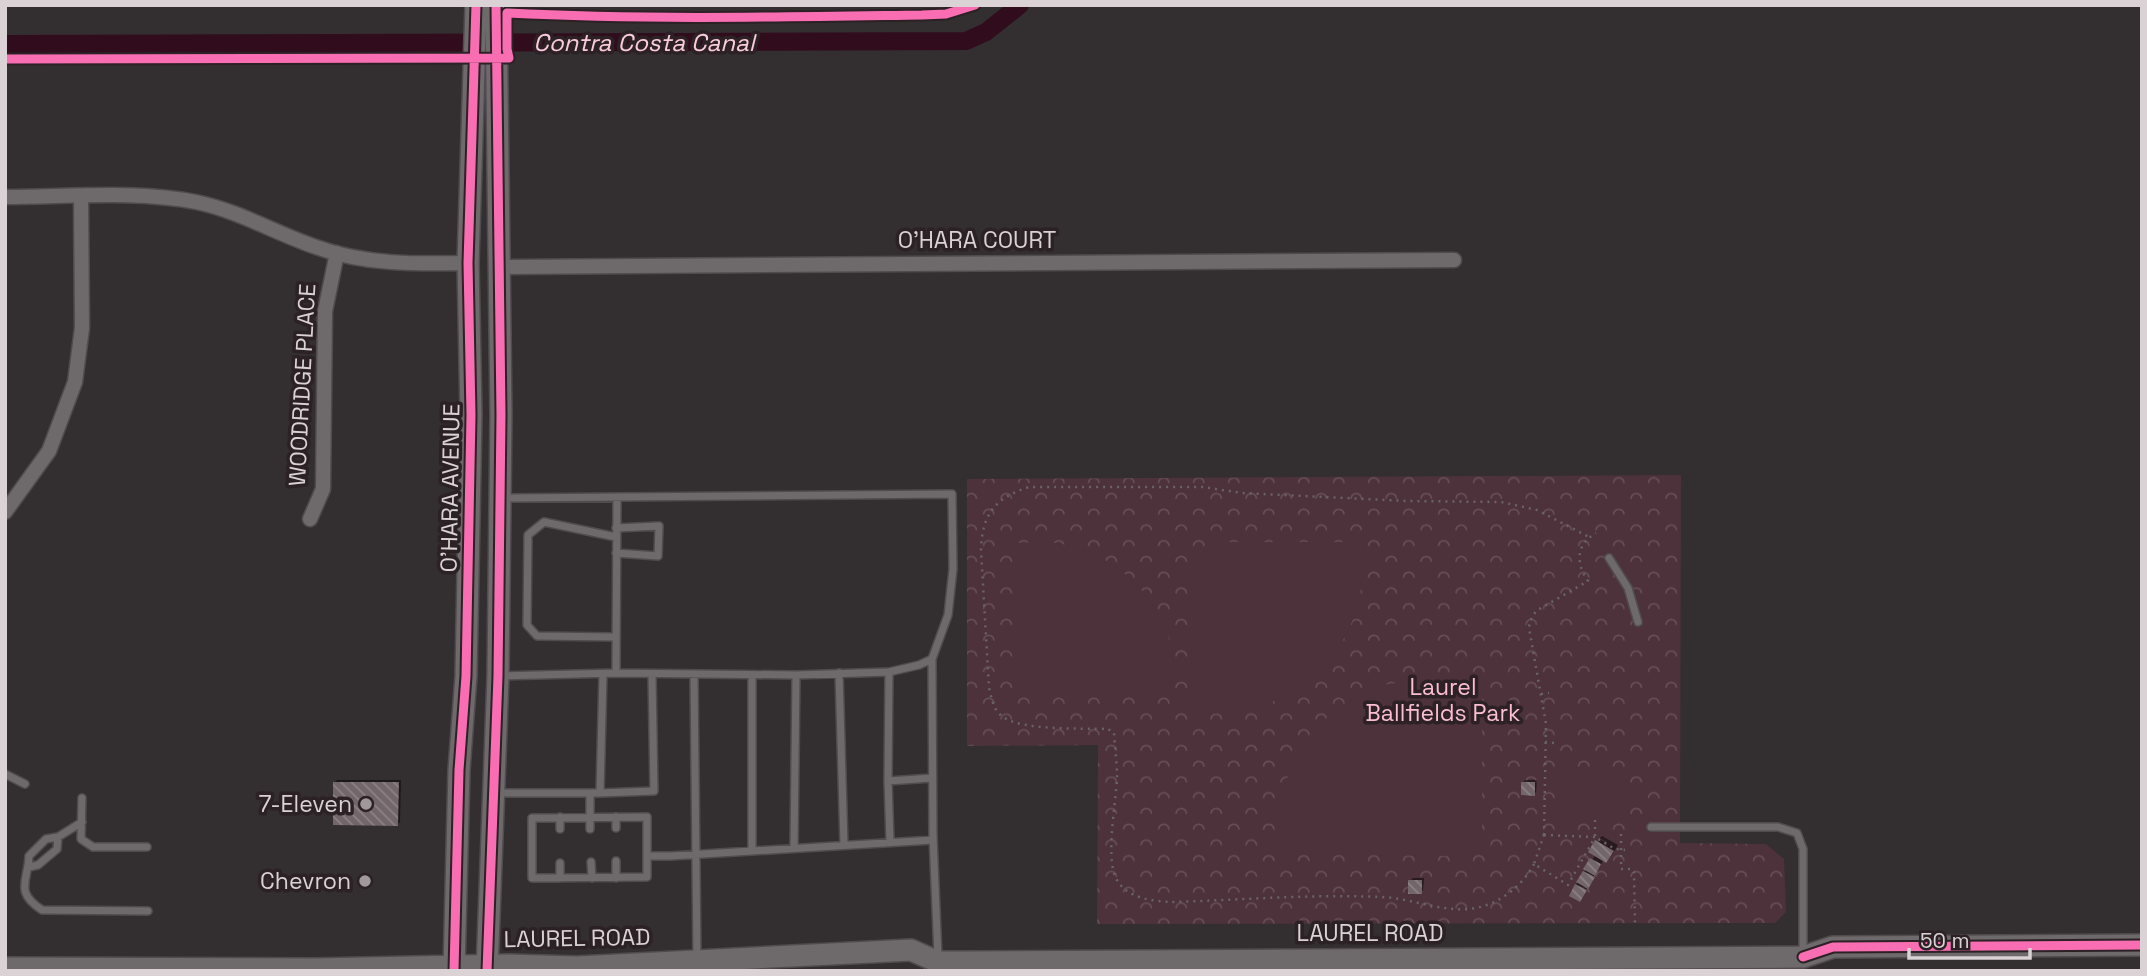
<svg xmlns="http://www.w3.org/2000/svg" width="2147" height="976" viewBox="0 0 2147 976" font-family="'Space Grotesk',sans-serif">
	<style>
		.park { fill: url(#park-crowns) }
		.garden { fill: #4d313b }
		.shadow { fill: #0007 }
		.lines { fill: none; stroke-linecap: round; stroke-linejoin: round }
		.canal { stroke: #300c1d; stroke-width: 18 }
		.building { fill: url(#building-back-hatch) }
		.lane-casing { stroke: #504b4d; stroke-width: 10 }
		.street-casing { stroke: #504b4d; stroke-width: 17 }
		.secondary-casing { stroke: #504b4d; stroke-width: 24 }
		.path { stroke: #696465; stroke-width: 2.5; stroke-dasharray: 2 5; stroke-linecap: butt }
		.lane { stroke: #6e696a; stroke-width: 7 }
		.street { stroke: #6e696a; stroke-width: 14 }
		.secondary { stroke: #6e696a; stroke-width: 21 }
		.cycleway-casing { stroke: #2c2125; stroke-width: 13 }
		.cycleway { stroke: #f96db3; stroke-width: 9 }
		.poi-dot { fill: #a0999b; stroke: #2c2125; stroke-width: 2.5 }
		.labels { text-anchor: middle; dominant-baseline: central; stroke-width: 7; stroke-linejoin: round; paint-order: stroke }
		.street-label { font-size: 23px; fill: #dad2d5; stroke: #2c2125 }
		.park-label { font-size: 23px; fill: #fcbdd3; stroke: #2c2125 }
		.poi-label { font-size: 23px; fill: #dad2d5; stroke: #2c2125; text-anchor: end }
		.water-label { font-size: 24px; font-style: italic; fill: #fbcbdb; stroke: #2c2125 }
	</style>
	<defs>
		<pattern id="park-crowns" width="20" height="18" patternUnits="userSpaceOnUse" patternTransform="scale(1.75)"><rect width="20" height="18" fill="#4d313b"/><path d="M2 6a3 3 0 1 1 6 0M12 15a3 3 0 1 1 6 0" fill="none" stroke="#664e56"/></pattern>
		<pattern id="building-back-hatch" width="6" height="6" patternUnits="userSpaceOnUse" patternTransform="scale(1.75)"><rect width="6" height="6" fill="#72666a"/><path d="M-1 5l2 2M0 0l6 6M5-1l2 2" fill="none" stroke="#8c8285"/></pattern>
	</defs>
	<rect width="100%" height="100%" fill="#332e2f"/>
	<path class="park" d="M1681,475L1680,843L1766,844L1784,859L1786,912L1775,923L1097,924L1098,745L967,746V479Z"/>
	<path class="garden" d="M1217,542H1364C1363,565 1363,589 1356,611C1339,664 1293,702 1239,712C1224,714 1207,713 1191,713L1193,564Z
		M1018,543C1030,543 1044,541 1056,543C1116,552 1168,601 1174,663C1175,673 1173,685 1172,695L1040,696L1016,674Z
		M1428,679H1482V837L1461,856L1275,854L1282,791L1300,747L1335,709L1382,685Z
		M1559,773L1630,774V820H1559Z"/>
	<path class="shadow" d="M337,780H401L400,822L398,824L335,782Z
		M1525,780H1537L1536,792L1534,794L1523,783Z
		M1602,836L1618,845L1612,855L1606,861L1604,859L1582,898L1576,885L1596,854L1597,841Z
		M1413,878H1424L1423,890L1421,892L1410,881Z"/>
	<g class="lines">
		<path class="canal" d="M5,44L966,41L986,32L1020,5"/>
	</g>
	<path class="building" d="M333,782H399L398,826L333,825Z
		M1521,782H1535V796L1521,795Z
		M1595,840L1614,851L1606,863L1588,852Z
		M1590,858L1601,864L1595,876L1583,869Z
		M1583,871L1595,877L1588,889L1576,882Z
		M1408,880H1422V894H1408Z
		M1575,884L1587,890L1580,902L1569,896Z"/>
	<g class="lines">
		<g class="lane-casing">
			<path id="lane" d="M616,528L659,526L658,556L616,553
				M1609,558L1628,588L1638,622
				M616,637L537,636L527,625L528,535L544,522L616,537
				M616,673L617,497
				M839,673L844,845
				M694,675L697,958
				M752,675V851
				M499,676L616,673L796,675L889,672L919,665L932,659L948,615L953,569L952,494L502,498
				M5,774L25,784
				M888,781L889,672
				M496,793H600L603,674
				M600,793L654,791L652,674
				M590,794V829
				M82,798L81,839L93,847H147
				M560,817V829
				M616,817V828
				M82,822L58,837L46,839L29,856C28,881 14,892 42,910L148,911
				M1651,827H1778L1797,833L1803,849V954
				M933,836L938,957
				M890,841L888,781L932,778
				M794,848L796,675
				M647,856V877L532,878V818L647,817V856H671L933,840L932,659
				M616,861V878
				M591,862L592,878
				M560,863V878
				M29,867L38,865L57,849L58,837"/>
		</g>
		<g class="street-casing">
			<path id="street" d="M5,197C67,197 136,190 196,202C239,211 275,233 316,247C365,265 417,264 468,263
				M500,267L1454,260
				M5,512L49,451L75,382L82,328L81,197
				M310,519L323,489L325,311L337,253"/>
		</g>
		<g class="secondary-casing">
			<path id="secondary" d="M5,968L315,969L509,965L577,967L911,950L938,962H973L1803,957L1833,947L2142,945
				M454,971L459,770L466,676L471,415L468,263L476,5
				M487,971L498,676L501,415L496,5"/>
		</g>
		<path class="path" d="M1541,694L1549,693
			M1545,742L1554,743
			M1595,820V837L1615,849L1625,850
			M1621,834V869H1632L1634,872L1635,926
			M1544,835L1546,724L1529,628L1530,621L1536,611L1588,581C1576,564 1575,545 1596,533
			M1544,835L1595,837L1568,885L1534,864Z
			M1534,864C1522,886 1501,903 1476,908C1444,914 1413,898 1381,897C1311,894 1241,900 1171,902C1151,901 1124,898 1115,876C1106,854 1116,803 1117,777C1117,763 1115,748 1114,733L1108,729C1082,728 1023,731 1003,717C993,710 992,699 989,688L981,550C982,514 995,498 1029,487H1203L1242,493L1407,501L1501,502L1537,510L1589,537"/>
		<use href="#lane" class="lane"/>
		<use href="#street" class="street"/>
		<use href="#secondary" class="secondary"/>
		<g class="cycleway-casing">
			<path id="cycleway" d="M5,59L509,58L507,49V13C645,20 784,17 922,15L946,14L975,5
				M1803,957L1833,947L2142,945
				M454,971L459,770L466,676L471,415L468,263L476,5
				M487,971L498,676L501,415L496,5"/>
		</g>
		<use href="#cycleway" class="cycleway"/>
	</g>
	<g class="poi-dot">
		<circle cx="366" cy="804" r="7"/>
		<circle cx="365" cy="881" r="7"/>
	</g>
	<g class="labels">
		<g class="street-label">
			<text x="977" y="240">O'HARA COURT</text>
			<text transform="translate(302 385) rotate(-87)">WOODRIDGE PLACE</text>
			<text transform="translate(450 488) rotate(-89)">O'HARA AVENUE</text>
			<text x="1370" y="933">LAUREL ROAD</text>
			<text transform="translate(577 938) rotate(-1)">LAUREL ROAD</text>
		</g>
		<g class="park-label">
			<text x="1443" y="687">Laurel<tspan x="1443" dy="26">Ballfields Park</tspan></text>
		</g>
		<g class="poi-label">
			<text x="352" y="804">7-Eleven</text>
			<text x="351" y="881">Chevron</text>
		</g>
		<g class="water-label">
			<text x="644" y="42">Contra Costa Canal</text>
		</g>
	</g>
	<rect width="2147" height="976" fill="none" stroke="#dad2d5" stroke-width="14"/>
	<path d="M1909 948v10h121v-10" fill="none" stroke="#dad2d5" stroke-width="3.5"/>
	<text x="1920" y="948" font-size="21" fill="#dad2d5" stroke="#2c2125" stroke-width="5" paint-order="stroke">50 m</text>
</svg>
